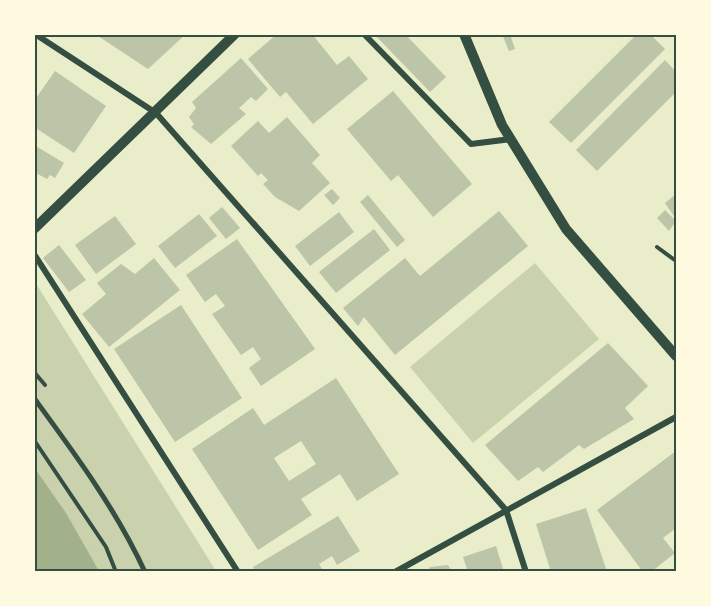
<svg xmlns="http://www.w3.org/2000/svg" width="711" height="606" viewBox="0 0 711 606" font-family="Barlow,sans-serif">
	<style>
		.green { fill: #cad2ad }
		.water { fill: #a3b18a }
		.building { fill: #bcc5a7; fill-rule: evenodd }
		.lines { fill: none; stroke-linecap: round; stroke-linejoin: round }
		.path { stroke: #344e41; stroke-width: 4 }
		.pedestrian { stroke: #344e41; stroke-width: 5 }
		.minor { stroke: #344e41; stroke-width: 6 }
		.tertiary { stroke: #344e41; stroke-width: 10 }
		.neatline { fill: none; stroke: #344e41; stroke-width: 2 }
	</style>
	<rect width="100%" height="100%" fill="#e9edc9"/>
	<path class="green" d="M535,263L599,339L473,443L410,367Z
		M35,282L216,571H35Z"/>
	<path class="water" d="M34,467L66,513L99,571H35Z"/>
	<path class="building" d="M95,34H186L148,69Z
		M277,34H312L337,65L349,56L368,79L313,124L286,92L280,97L248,59Z
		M374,34H405L446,77L430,92Z
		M502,34H510L515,49L509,51Z
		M637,34H650L665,49L571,143L549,122Z
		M241,58L268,89L256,101L251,97L239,108L246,114L211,144L191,127L194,124L189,117L196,108L192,102Z
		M665,60L676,72V92L597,171L576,150Z
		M55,71L106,106L74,153L34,127V101Z
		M393,91L472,184L433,217L398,175L391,181L347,129Z
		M287,117L320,155L312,163L330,183L299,211L275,197L263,184L268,180L261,173L258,176L231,146L258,121L269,133Z
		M34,145L64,163L55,178L50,175L47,179L34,172Z
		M332,189L340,198L333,205L324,195Z
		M676,194V219L665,203Z
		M368,195L405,240L397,247L360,202Z
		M222,207L240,228L226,239L209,218Z
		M665,210L676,221L669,231L657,218Z
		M499,211L528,246L395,355L364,317L358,326L343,308L405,258L420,276Z
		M339,212L354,232L310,266L295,246Z
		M199,214L217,236L175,268L158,246Z
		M115,216L136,244L96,274L75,245Z
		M374,229L390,250L336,293L319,272Z
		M237,239L315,349L261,386L249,368L261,359L253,347L241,355L212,314L225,306L216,294L205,302L186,275Z
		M59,245L86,280L69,292L43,258Z
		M154,258L180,290L109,347L82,314L106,294L97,283L121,264L135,274Z
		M181,305L242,398L175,442L114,349Z
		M608,343L648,386L625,408L634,419L584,449L579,445L543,472L538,467L518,481L485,445Z
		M336,378L399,474L357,501L340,474L301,499L312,515L258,550L192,449L253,408L264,425ZM301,441L316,464L289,481L274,458Z
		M676,451V528L663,538L675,553L651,572H643L597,510Z
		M586,508L607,572H551L536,524Z
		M338,516L360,551L337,565L332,556L319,564L324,572H256L253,567Z
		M496,546L504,572H468L463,557Z
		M448,565L452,572H427L430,567Z"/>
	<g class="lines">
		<path class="path" d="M657,247L676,261
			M34,372L45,385
			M34,440L106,547L116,572"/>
		<path class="pedestrian" d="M34,398C75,454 116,509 145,572"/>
		<path class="minor" d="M35,34L156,113L506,510L526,572
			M364,34L471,144L511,139
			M34,254L238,572
			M395,572L676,417"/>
		<path class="tertiary" d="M464,34L502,125L566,229L676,356
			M34,229L235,34"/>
	</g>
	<rect width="711" height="606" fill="none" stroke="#fefae0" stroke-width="72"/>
	<rect x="36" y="36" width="639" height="534" class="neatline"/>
</svg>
